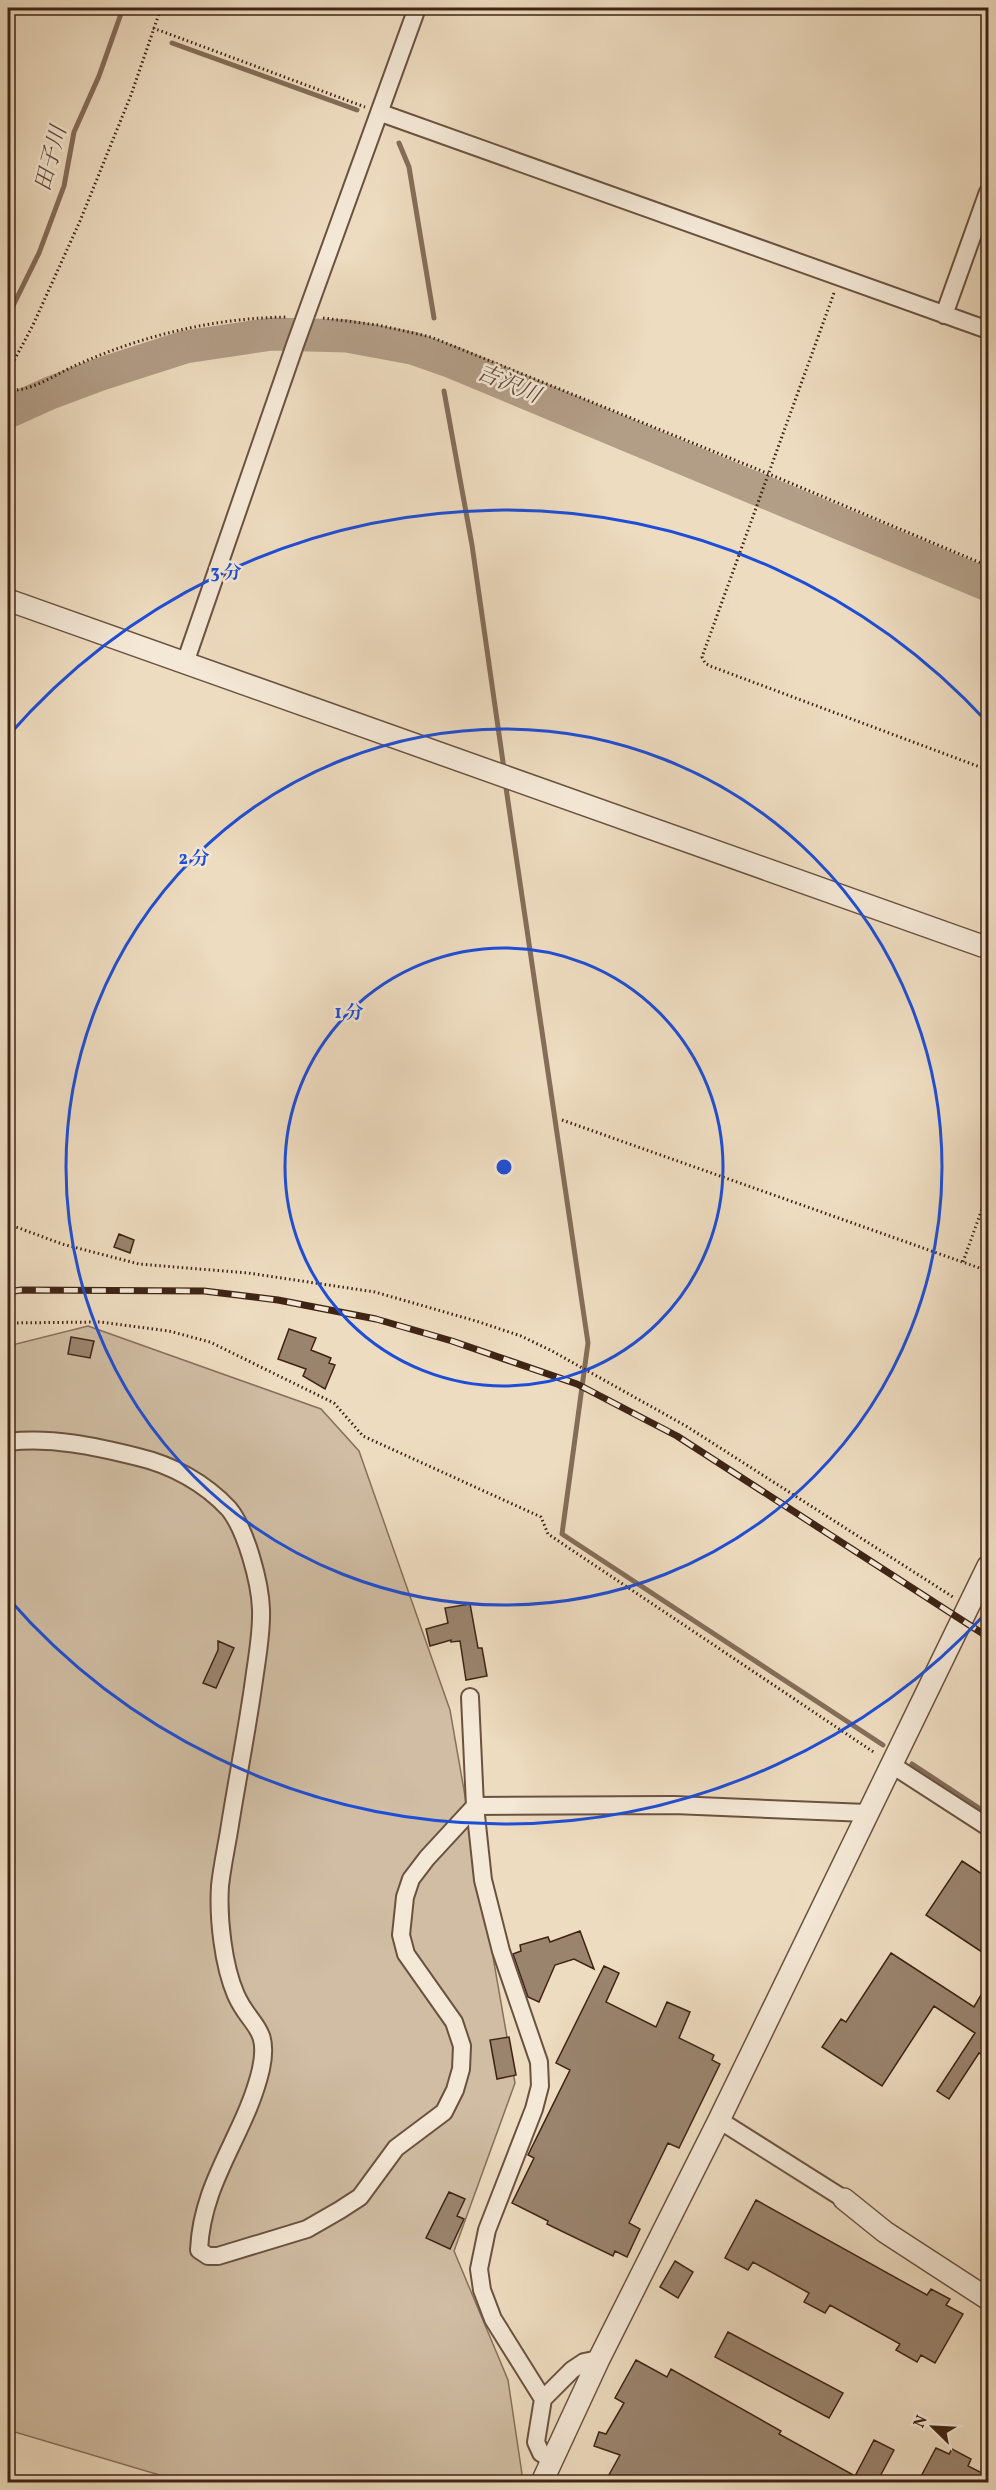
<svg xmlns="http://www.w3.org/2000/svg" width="996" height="2490" viewBox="0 0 996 2490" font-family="Vollkorn,'Noto Serif JP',serif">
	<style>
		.green { fill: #d0bda3; stroke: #88705c; stroke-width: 1.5 }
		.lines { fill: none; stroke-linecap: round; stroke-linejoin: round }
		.stream { stroke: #846d59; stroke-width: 5 }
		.river { stroke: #b29d86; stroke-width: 33 }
		.building { fill: #9a846e; stroke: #3f2415; stroke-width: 1.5 }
		.minor-casing { stroke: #6b5240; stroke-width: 20 }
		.tertiary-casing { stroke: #6b5240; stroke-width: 24 }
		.path { stroke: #3f2415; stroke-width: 3; stroke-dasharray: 1.5 3; stroke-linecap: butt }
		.minor { stroke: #f4e8d6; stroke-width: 16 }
		.tertiary { stroke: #f4e8d6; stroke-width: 21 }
		.rail-casing { stroke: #3f2415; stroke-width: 7 }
		.rail { stroke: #f4e8d6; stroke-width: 4.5; stroke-dasharray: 14; stroke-linecap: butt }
		.ring { fill: none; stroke: #1d4ed8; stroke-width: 3 }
		.labels { text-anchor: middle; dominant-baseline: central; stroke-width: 5; stroke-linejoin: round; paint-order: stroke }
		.water-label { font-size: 22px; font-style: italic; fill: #624837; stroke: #f4e8d6 }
		.centre { fill: #1d4ed8; stroke: #f4e8d6; stroke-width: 3 }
		.ring-label { font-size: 18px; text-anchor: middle; font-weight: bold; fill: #1d4ed8; stroke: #f4e8d6; stroke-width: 5; stroke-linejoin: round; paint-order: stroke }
	</style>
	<rect width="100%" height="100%" fill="#eedcc0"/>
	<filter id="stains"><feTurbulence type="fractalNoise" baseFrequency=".00333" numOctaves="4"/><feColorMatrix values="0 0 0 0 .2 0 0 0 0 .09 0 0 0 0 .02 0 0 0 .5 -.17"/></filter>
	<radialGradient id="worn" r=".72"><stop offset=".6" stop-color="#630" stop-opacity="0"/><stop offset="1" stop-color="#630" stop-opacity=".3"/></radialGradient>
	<path class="green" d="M88,1326L321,1409L359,1451L450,1710L515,2083L454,2251L508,2380L522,2474L517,2482H183L8,2430V1346Z"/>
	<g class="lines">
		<path class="stream" d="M172,43L357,110
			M399,143L409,167L434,318
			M8,316L39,253L64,186L74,132L99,76L123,8
			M444,391L472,545L504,769
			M505,781L588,1343L562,1534L883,1745
			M912,1764L988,1814"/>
		<path class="river" d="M8,412L50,393L101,374L185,347L272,334L347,336L412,348L452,362L988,585"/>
	</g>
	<path class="building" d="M119,1234L134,1240L130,1253L114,1247Z
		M289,1329L316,1338L311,1350L331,1358L329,1363L335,1365L325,1389L303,1376L306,1369L278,1359Z
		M71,1337L94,1341L90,1358L68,1354Z
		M470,1604L478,1648H482L487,1676L466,1680L460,1641L451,1642V1640L430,1646L426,1629L448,1623L445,1608Z
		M218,1641L234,1648L216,1688L203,1683L218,1650Z
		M962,1861L988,1878V1956L926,1915Z
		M580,1931L594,1969L574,1959L555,1965L539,2002L528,1997L513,1954L521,1951L520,1945L548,1937L550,1942Z
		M891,1953L974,2007L988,1983V2059L979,2053L949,2099L937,2091L975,2033L934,2006L882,2086L822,2047L841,2019L846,2022Z
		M604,1966L619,1973L606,2002L656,2027L667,2002L690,2012L679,2038L714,2055L712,2060L720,2064L679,2148L668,2143L629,2223L640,2229L627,2257L615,2251L613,2256L547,2224L548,2221L512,2203L534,2158L528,2155L570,2070L556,2063Z
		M509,2037L516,2075L497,2079L490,2040Z
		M449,2192L465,2199L457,2216L464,2219L450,2249L426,2238Z
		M756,2200L927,2295L931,2289L950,2299L946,2305L963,2314L935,2363L921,2355L917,2362L896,2350L900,2344L830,2305L825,2313L804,2302L809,2293L753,2262L748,2270L725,2258Z
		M675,2261L693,2272L678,2298L660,2287Z
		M728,2332L843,2393L829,2418L715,2357Z
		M636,2360L667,2377L671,2369L781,2431L779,2434L855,2476L874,2440L894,2450L877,2482H605L620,2455L594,2446L599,2432L606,2434L624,2403L615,2398Z
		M936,2448L949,2454L952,2449L971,2459L968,2466L988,2476V2482H918Z"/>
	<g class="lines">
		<g class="minor-casing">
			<path id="minor" d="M381,113L988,330
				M944,315L988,192
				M185,663L295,345L417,8
				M8,1442C52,1437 94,1446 138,1457C172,1465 205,1483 229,1509C246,1530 260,1582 261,1609C262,1632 257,1658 254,1680C247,1731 237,1780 229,1831C226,1849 222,1867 220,1886C218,1918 223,1965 236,1995C250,2027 270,2026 261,2069C246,2134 202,2180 199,2250L208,2256H218L307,2229L340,2210L360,2197L396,2148L444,2112L455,2090L461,2069L462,2046L454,2022L406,1954L401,1935L405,1897L411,1879L427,1858L475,1806L674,1805L867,1813
				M470,1697L475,1806L483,1880L501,1951L539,2062L540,2086L534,2109L487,2230L479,2269L482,2290L493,2319L543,2399
				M892,1765L988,1827
				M719,2120L844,2199
				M552,2460L541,2453L536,2442L543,2399L572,2370L584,2362L599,2359"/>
		</g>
		<g class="tertiary-casing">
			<path id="tertiary" d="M8,600L988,948
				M844,2199L885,2232L988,2299
				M542,2482L599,2359L719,2120L988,1566"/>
		</g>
		<path class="path" d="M153,28L365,107
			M834,293L702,657L705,663L710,666L988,770
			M323,318L378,325L431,337L757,469L988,566
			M8,372L33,325L80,221L131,95L161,8
			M8,389C27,394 55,375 72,367C140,336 213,318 287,317
			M562,1120L988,1271
			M8,1224L62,1244L139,1264L248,1273L375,1292L476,1321L521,1336L552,1351L686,1426L953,1597
			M963,1262L988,1192
			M8,1323L100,1322L169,1331L210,1342L334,1403L363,1436L541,1517L548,1534L875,1753"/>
		<use href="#minor" class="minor"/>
		<use href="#tertiary" class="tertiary"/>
		<g class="rail-casing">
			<path id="rail" d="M8,1292L21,1290L204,1291L278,1300L376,1319L452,1341L577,1384L677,1436L988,1637"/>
		</g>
		<use href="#rail" class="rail"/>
	</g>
	<g class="ring">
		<circle cx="504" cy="1167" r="219"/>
		<circle cx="504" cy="1167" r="438"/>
		<path d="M988 1611A657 657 0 0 1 8 1598M8 736A657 657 0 0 1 988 723"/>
	</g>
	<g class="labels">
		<g class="water-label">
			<text transform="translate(52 159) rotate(-75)">田子川</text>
			<text transform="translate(508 385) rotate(23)">吉沢川</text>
		</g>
	</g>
	<circle cx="504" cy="1167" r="9" class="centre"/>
	<g class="ring-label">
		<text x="226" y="578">3 分</text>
		<text x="194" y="864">2 分</text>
		<text x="349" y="1018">1 分</text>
	</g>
	<rect width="996" height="2490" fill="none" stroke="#eedcc0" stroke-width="30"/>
	<rect x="9" y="9" width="978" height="2472" fill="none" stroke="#3f2415" stroke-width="3"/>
	<rect x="15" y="15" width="966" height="2460" fill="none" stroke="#3f2415" stroke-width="1.5"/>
	<g transform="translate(933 2427) rotate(294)" stroke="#f4e8d6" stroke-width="4.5" paint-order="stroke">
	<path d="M0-4.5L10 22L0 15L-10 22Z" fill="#3f2415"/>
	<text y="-9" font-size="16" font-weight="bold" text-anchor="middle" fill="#3f2415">N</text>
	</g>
	<rect width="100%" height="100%" filter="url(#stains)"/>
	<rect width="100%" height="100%" fill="url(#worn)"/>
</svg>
